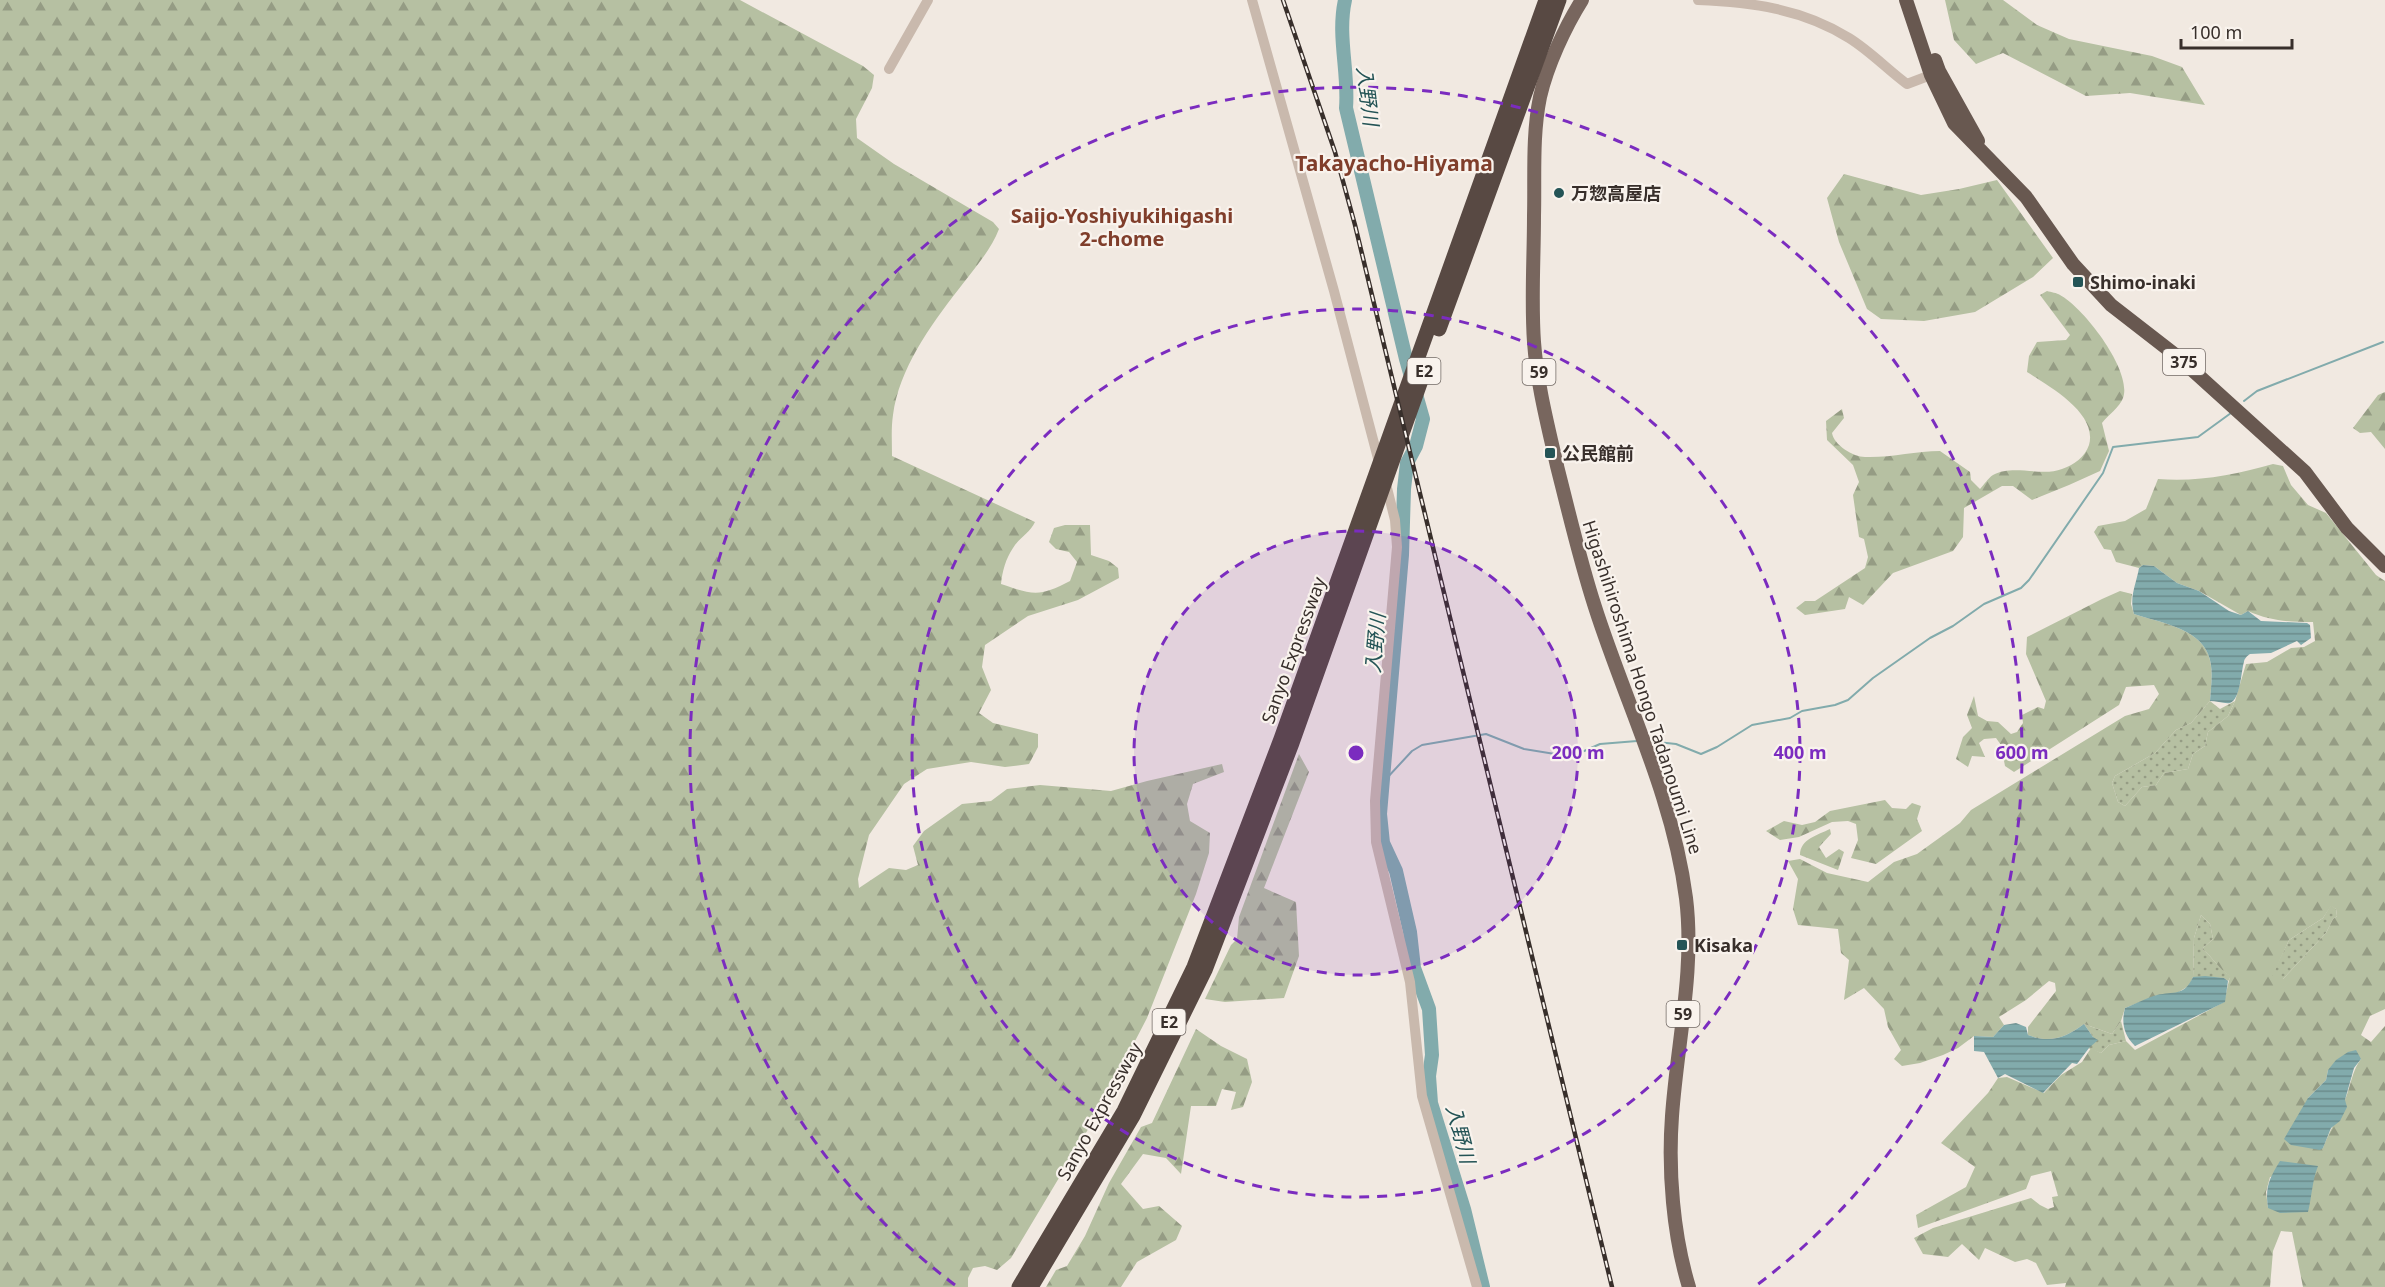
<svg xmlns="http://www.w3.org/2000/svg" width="2385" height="1287" viewBox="0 0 2385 1287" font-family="'Noto Sans','Noto Sans JP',sans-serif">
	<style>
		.grass { fill: url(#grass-dots) }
		.forest { fill: url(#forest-firs); fill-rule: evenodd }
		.water { fill: url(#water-rules) }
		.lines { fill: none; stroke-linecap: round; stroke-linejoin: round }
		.stream { stroke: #82abac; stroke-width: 2 }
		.river { stroke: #82abac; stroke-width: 14 }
		.tertiary { stroke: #c9b9ad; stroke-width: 10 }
		.primary { stroke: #78665e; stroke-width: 14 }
		.trunk { stroke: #685850; stroke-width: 14 }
		.motorway { stroke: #584943; stroke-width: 15 }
		.rail-casing { stroke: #382f2b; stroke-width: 4.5 }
		.rail { stroke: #f9f3ed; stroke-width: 2; stroke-dasharray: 7; stroke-linecap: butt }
		.ring { fill: none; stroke: #7b2cbf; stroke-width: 3; stroke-dasharray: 10 8 }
		.poi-dot { fill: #245456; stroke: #f9f3ed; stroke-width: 2 }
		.labels { text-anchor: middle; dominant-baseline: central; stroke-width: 4.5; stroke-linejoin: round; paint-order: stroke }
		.shield { fill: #f9f3ed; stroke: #726a65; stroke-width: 1.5 }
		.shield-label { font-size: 16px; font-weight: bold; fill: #382f2b }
		.poi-label { font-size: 18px; font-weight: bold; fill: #382f2b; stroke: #f9f3ed; text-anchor: start }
		.street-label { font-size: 18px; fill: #382f2b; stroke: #f9f3ed }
		.water-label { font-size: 20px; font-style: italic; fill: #245456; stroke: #f9f3ed }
		.neighbourhood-label { font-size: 20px; font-weight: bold; fill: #803e2b; stroke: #f9f3ed }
		.quarter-label { font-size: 21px; font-weight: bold; fill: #803e2b; stroke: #f9f3ed }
		.centre { fill: #7b2cbf; stroke: #f9f3ed; stroke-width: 3 }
		.ring-label { font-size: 18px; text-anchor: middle; font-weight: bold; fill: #7b2cbf; stroke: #f9f3ed; stroke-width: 4.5; stroke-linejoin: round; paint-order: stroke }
	</style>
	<defs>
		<pattern id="grass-dots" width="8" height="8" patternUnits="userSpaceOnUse" patternTransform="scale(1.5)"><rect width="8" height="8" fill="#b6c0a2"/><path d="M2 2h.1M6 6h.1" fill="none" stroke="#959c84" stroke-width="1.8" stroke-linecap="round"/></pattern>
		<pattern id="forest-firs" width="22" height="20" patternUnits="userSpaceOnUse" patternTransform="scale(1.5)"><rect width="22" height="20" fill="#b6c0a2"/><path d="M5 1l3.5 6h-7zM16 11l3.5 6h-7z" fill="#959c84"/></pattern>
		<pattern id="water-rules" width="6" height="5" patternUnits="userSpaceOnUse" patternTransform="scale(1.5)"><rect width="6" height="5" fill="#82abac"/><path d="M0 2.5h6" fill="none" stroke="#6b8c8c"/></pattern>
	</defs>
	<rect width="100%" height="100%" fill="#f1e9e1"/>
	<path class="grass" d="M2210,701L2220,709L2235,701L2228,716L2208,732L2205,746L2193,754L2188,769L2164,773L2156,785L2142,787L2125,806L2118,802L2112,783L2115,776L2155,753L2176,730L2191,723Z
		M2331,905L2336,909L2337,916L2333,919L2326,933L2283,979H2270L2289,940L2323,918Z
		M2201,915L2210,924L2213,939L2202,949C2214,958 2218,969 2231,976L2228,981L2224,978L2193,977L2194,938Z
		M2121,1021L2126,1041L2109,1045L2101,1053L2088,1048L2093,1043V1037L2084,1024L2112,1034Z"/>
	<path class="forest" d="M0,0H740L863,66L874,75L872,88L856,119L857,138L894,164L993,222L999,229C990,252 973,270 958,290C930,326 899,369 893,415C891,428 892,443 892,456L1035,522C1030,533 1019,538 1013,548C1006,558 1002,572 1001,584C1033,595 1040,597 1070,581L1077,562L1069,552L1056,549L1049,542L1054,528L1065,525H1090L1091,555L1109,561L1118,568L1119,578L1078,600L1028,616L985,645L982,667L991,690L979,713L993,723L1038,734V747L1029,764L1005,767L971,762L927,769L904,784L869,835L858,879L859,888L889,868L906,870L918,865L913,846L924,831L962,804L991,801L1007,789L1040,785L1111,791L1147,781L1222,764L1224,772L1193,784L1187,804L1190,821L1210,833L1209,853L1196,894L1147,1018L1096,1116L1011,1258L997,1270L985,1266L973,1268L968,1278V1287H0Z
		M1945,0H2003L2037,25L2069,39L2152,56L2182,67L2205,105L2130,93L2086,96L2003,53L1976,64L1954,40Z
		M1844,174L1921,195L1959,189L1997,180L2053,258L2033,277L1975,312L1924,321L1881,319L1867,309L1839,242L1827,198Z
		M2047,291C2051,292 2057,293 2060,295C2083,307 2133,371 2123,398C2120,407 2108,415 2102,423L2109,451L2100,471L2069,485L2032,500L2013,486H2002L1964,508L1963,537L1953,551L1893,573L1863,605L1849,597L1845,609L1805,615L1796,608L1805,601H1815L1865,568L1868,557L1864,539L1859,537L1853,495L1859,482L1853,465L1827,440L1826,421L1842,409L1844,418L1832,433C1834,445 1853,457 1865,457C1890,458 1915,451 1940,451L1970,472L1971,480L1980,489C1984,485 1988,478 1993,475C2013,464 2042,477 2062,469C2074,465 2085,457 2089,445C2098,413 2049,386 2027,372L2029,356L2037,342L2066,340L2070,335L2040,295Z
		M2385,392V449L2371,432L2360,433L2353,428L2378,395Z
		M2273,464L2283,466L2291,485L2308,505L2326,513L2376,575L2385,581V1009L2370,1016L2361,1035L2371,1042L2385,1026V1287H2303L2292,1232L2281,1231L2273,1251L2270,1287H2065L2066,1283L2047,1285L2036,1263L2027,1259L2015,1262L1985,1248L1979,1260L1962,1244L1948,1257L1923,1254L1914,1238L1933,1228L2031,1198L2040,1205L2048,1209L2054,1207L2052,1197L2058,1196L2051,1171L2031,1176L2026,1189L1918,1228L1916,1215L1966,1187L1975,1167L1941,1143L1988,1093L1998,1078L2007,1077L2044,1093L2061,1075L2082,1062L2091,1048L2101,1053L2109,1045L2126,1041L2135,1050L2224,1002L2230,976C2218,969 2214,958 2202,949L2213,939L2210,924L2201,915L2194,938L2193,977L2190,985L2174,995H2158L2125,1008L2121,1021L2112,1034L2084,1024C2066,1037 2051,1044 2028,1035V1027L2056,991L2055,983L2049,981L2026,1000L1999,1017L2004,1025L1993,1037L1974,1036L1958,1048L1943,1055L1920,1063L1902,1066L1894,1059L1901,1050L1888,1027L1884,1009L1864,988L1844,1000L1849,960L1841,953L1838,929L1798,925L1793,909L1798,879L1788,861L1800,859L1827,873L1868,882L1894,862L1917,854L1960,823L1971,810L2125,716L2149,709L2159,694L2154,685L2126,687L2119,705L2014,772L2005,766L2001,745L1996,738L1984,739L1979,743L1985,757L1972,756L1968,767L1956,759L1963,737L1972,728L1967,715L1974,696L1978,716L1987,721L1998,722L2011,734L2017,732L2023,723L2022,715L2038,707L2044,709L2046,701L2026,654L2027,637L2102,599L2120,591L2132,594L2131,604L2134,614C2158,622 2198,628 2208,654C2214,669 2211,686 2210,701L2191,723L2176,730L2155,753L2115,776L2112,783L2118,802L2125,806L2142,787L2156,785L2164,773L2188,769L2193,754L2205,746L2208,732L2228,716L2235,701L2246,664L2267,662L2291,648L2304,647L2315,641L2313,622C2289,622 2270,621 2248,611L2241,615L2199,591L2177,583L2154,566L2143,565L2139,568L2116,562L2111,550L2104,549L2094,532L2098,526L2125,521L2146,509L2158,479C2198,482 2235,475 2273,464ZM2331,906L2336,909L2337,916L2333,919L2326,933L2283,979H2271L2289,940L2323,918ZM2361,1059C2352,1071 2351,1085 2345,1100C2339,1117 2329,1131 2323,1148L2308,1098L2326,1080L2328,1070ZM2317,1167L2312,1182L2268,1208L2266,1192L2270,1177Z
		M1299,754L1309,772L1264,888L1296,902L1299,956L1284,998L1225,1002L1205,999L1231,945L1237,939L1239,917Z
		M1885,800L1892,808L1906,809L1912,803L1921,806L1917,819L1922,831L1876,864L1851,858L1858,840L1856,824L1848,821L1832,822L1799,837L1780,840L1766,831L1784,821L1802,825L1815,822L1830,811Z
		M1830,829L1831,834L1819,847L1826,858L1839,849L1844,852L1838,870L1800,855C1800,839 1818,835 1830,829Z
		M1196,1029L1221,1046L1247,1059L1252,1082L1243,1107L1231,1110L1236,1092L1222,1089L1216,1106H1191L1181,1174L1166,1158L1143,1154L1121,1184L1143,1209L1159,1206L1182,1226L1176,1240L1137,1262L1121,1287H1046L1056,1270L1067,1266L1085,1236L1109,1183L1141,1127L1152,1123Z"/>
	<path class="water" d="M2143,565L2154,566L2177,583L2199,591L2229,611L2241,615L2248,611L2261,621L2307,623L2310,625L2311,638L2301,645L2297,641L2271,653L2250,654C2247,656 2244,659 2244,662C2241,670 2241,699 2230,703C2225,704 2216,701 2210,701C2211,686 2214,668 2208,654C2198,628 2158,622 2134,614C2129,597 2136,585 2139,568Z
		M2205,976L2224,978L2228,981L2225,1002L2135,1046C2124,1035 2121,1023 2125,1008C2135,1004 2146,998 2157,995C2173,991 2184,997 2193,977Z
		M2016,1023L2026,1027L2028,1035C2051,1044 2066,1037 2084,1024L2093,1037L2098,1040L2089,1048L2077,1064L2072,1063L2043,1093L2005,1074L1998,1078L1984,1052L1974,1051V1036L1993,1037L2004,1025Z
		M2356,1050L2361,1059L2354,1068L2345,1100L2347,1107L2340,1121L2331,1128L2323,1148L2320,1150L2291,1145L2284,1139L2308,1098L2326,1080L2328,1070L2336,1060L2348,1052Z
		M2280,1161L2318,1166C2312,1181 2312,1196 2308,1212L2280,1213L2268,1208C2265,1187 2269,1179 2280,1161Z"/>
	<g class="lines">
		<path class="stream" d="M2244,401L2257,391L2383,342
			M1648,741L1676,744L1701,754L1717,747L1752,725L1790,718L1802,711L1835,705L1848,700L1873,678L1930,638L1953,626L1984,604L2021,588L2029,580L2103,473L2113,447L2198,437L2231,413
			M1384,785L1386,779L1412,751L1422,745L1486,734L1524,749L1561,755H1575L1600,744L1637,741"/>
		<path class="river" d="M1345,0C1337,36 1349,72 1346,108L1406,359L1423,419L1416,446L1407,463L1404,489L1402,555L1380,814L1383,843L1396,871L1410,932L1414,968L1429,1009L1432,1055L1429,1076L1431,1103L1464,1209L1483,1287"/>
		<path class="tertiary" d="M1252,0L1334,291L1380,466
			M1698,0C1751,2 1803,9 1849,38C1870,51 1888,70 1907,84L1936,73
			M889,69L928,0
			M1385,480L1395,520L1397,547L1375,801L1376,842L1410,982L1422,1096L1477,1287"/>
		<path class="primary" d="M1582,0C1565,27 1547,66 1540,97C1532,136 1535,177 1534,216C1534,258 1531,301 1534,342C1537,384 1548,426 1557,466C1569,513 1580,561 1595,607C1626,704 1673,796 1686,898C1695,970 1677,1044 1672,1116C1668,1170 1673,1235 1689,1287"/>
		<path class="trunk" d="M1906,0L1931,75L1954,123L2026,197L2073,264L2111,305L2178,357L2305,472L2347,528L2385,566
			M1935,60L1939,71L1978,141"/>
		<path class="motorway" d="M1439,329L1559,0
			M1019,1287L1124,1111L1194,967L1281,739L1546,0
			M1031,1287L1133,1116L1205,970L1292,743L1424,372"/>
		<g class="rail-casing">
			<path id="rail" d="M1283,0L1335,152L1355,225L1612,1287"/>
		</g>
		<use href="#rail" class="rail"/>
	</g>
	<circle cx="1356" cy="753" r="222" fill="#7b2cbf" fill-opacity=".12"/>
	<g class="ring">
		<circle cx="1356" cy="753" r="222"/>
		<circle cx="1356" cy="753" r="444"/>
		<path d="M955 1285A666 666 0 1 1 1757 1285"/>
	</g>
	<g class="poi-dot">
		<circle cx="1559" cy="193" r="6"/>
		<rect x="2072" y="276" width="12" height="12" rx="3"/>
		<rect x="1544" y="447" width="12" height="12" rx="3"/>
		<rect x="1676" y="939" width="12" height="12" rx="3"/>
	</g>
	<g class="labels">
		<g class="shield">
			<rect x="2163" y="349" width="42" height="26" rx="4.5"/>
			<rect x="1407.5" y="358" width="33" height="26" rx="4.5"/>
			<rect x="1522.5" y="359" width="33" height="26" rx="4.5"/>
			<rect x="1666.5" y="1001" width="33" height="26" rx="4.5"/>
			<rect x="1152.5" y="1009" width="33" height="26" rx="4.5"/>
		</g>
		<g class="shield-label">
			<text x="2184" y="362">375</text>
			<text x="1424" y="371">E2</text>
			<text x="1539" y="372">59</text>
			<text x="1683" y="1014">59</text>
			<text x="1169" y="1022">E2</text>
		</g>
		<g class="poi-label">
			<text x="1571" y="193">万惣高屋店</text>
			<text x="2090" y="282">Shimo-inaki</text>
			<text x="1562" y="453">公民館前</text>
			<text x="1694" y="945">Kisaka</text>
		</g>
		<g class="street-label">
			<text transform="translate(1293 650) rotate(-70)">Sanyo Expressway</text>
			<text transform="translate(1643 687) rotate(72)">Higashihiroshima Hongo Tadanoumi Line</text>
			<text transform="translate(1099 1111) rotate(-61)">Sanyo Expressway</text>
		</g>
		<g class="water-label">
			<text transform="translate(1368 96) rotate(83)">入野川</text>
			<text transform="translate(1375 643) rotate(-85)">入野川</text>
			<text transform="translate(1461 1134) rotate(75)">入野川</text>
		</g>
		<g class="neighbourhood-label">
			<text x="1122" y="215">Saijo-Yoshiyukihigashi<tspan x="1122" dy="23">2-chome</tspan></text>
		</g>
		<g class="quarter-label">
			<text x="1394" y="163">Takayacho-Hiyama</text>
		</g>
	</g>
	<circle cx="1356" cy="753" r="9" class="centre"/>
	<g class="ring-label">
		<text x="1578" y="759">200 m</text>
		<text x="1800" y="759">400 m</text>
		<text x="2022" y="759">600 m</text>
	</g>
	<path d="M2181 39v9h111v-9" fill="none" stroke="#382f2b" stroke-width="3"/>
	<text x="2190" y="39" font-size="18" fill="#382f2b" stroke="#f9f3ed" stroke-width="4.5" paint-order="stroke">100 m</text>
</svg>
